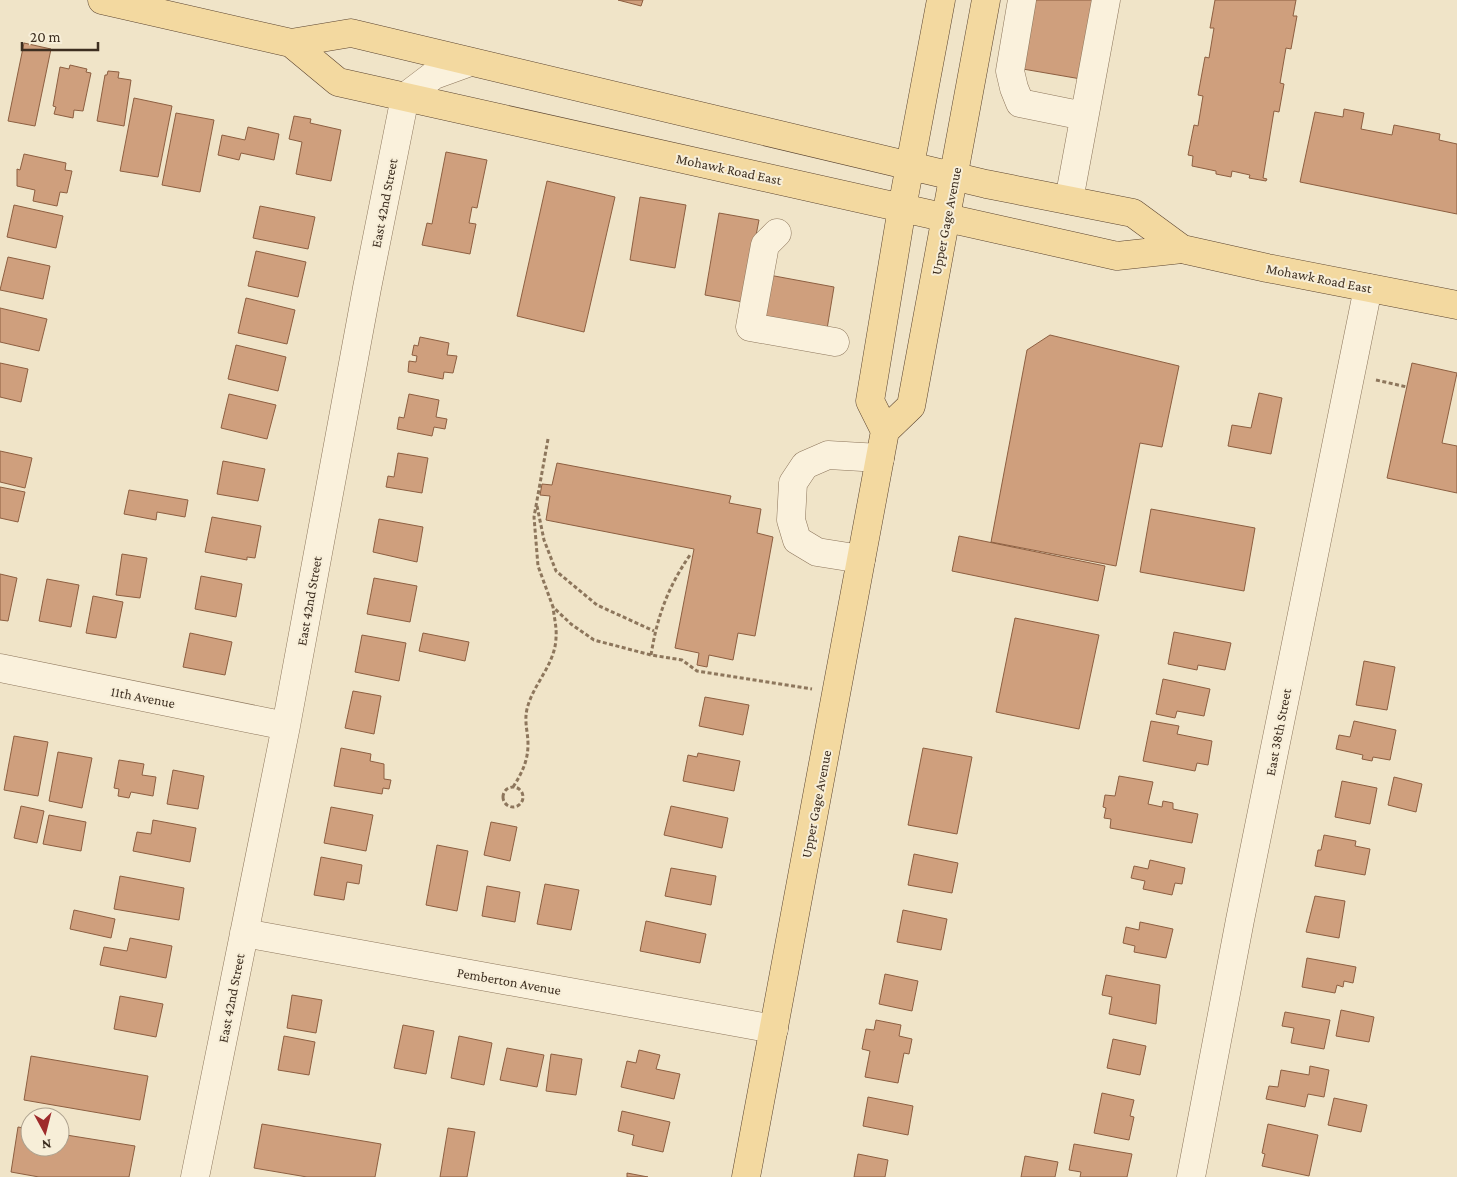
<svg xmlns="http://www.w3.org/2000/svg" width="1457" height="1177" viewBox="0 0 1457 1177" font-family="'Crimson Pro',serif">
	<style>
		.building { fill: #cf9f7d; stroke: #8d5f41 }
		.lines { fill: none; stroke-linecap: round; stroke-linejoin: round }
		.minor-casing { stroke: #8d765c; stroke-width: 29 }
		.major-casing { stroke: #5b4430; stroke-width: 29 }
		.path { stroke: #8d765c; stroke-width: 3; stroke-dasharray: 4 2.5; stroke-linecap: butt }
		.minor { stroke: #faf1dc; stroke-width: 28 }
		.major { stroke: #f3d9a0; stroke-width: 28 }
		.labels { text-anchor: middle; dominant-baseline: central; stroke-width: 4; stroke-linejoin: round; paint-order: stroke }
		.street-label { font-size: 14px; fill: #3d2e20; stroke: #f7eed8 }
	</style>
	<rect width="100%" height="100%" fill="#f0e4c8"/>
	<path class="building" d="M618,0H643L641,6Z
		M1024,0H1094L1081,79L1017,68Z
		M1215,0H1296L1293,16H1297L1291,49L1286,48L1280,83L1284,84L1279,112L1274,111L1263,178L1267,179L1266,181L1249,178L1250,175L1232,171L1231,177L1216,174V171L1192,166L1193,156L1188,155L1194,125L1198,126L1203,96L1198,95L1205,57L1209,58L1214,28H1210Z
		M24,43L51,49L35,126L8,121Z
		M70,65L87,69L86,72L91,73L83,111L74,110L73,118L54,114L56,107L53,106L60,67L69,69Z
		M108,71L119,72L118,78L131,80L124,126L97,121L105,75H107Z
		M134,98L172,106L158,177L120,171Z
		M1344,109L1364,113L1361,129L1392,135L1394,125L1440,134L1439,140L1457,144V214L1300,182L1315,112L1343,117Z
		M176,113L214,120L200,192L162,185Z
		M294,116L311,119L310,123L341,130L331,181L296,174L302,142L289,139Z
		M248,127L279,134L274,160L241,153L239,160L218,155L222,135L245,140Z
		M446,152L487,160L477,208L472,207L469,223L476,224L470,254L422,245L427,223L432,224Z
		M24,154L66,163L65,170L72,171L67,193L60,192L57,206L33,201L35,190L17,186V169L20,170Z
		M547,181L615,197L584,332L517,316Z
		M640,197L686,205L675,268L630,260Z
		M14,205L63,216L56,248L7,237Z
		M260,206L315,217L308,249L253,238Z
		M719,213L759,220L743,302L705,295Z
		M256,251L306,262L298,297L248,286Z
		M8,257L50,266L43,299L0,290Z
		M769,275L834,287L826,335L761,323Z
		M246,298L295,310L287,344L238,333Z
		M0,308L47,319L39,351L0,342Z
		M1050,335L1179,366L1162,447L1140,443L1116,566L991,542L1027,350Z
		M420,337L449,343L447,355L457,356L453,373L444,372L443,379L408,372L409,361L416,362L417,356L412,355L414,345L418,346Z
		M236,345L286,357L278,391L228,379Z
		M0,363L28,369L21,402L0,397Z
		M1412,363L1457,373L1442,443L1457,446V493L1387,478Z
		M1259,393L1282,398L1271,454L1228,446L1232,425L1251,428Z
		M229,394L276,405L267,439L221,428Z
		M409,394L439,400L436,417L447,419L445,429L434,427L432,436L397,429L399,417L404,418Z
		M0,451L32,458L25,488L0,482Z
		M398,453L428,458L422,493L386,487L388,476L394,477Z
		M223,461L265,469L258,501L217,494Z
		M557,463L731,496L729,503L761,509L757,533L773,537L755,636L738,633L733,660L709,655L707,667L697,665L699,653L675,648L694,549L546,520L550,496L540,495L542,484L552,485Z
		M0,487L25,492L18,522L0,518Z
		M129,490L188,500L185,517L157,512L156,520L124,514Z
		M1151,509L1255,528L1244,591L1140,572Z
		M212,517L261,526L255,558L247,557V560L205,552Z
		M379,519L423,527L417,562L373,552Z
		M959,536L1105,566L1098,601L952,571Z
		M122,554L147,558L140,598L116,595Z
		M0,574L17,578L8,621L0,620Z
		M201,576L242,584L236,617L195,609Z
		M374,578L417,586L410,622L367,614Z
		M47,579L79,585L71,627L39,621Z
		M93,596L123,602L116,638L86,633Z
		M1015,618L1099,635L1079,729L996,712Z
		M1174,632L1231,643L1225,670L1198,665L1197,670L1168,664Z
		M190,633L232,642L225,675L183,667Z
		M423,633L469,642L465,661L419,651Z
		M362,635L406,643L399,681L355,672Z
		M1364,661L1395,667L1387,710L1356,705Z
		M1163,679L1210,689L1204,716L1177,711L1175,718L1156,714Z
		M353,691L381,696L374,734L345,728Z
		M705,697L749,705L743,735L699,726Z
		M1151,721L1179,726L1177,734L1212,741L1208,765L1197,763L1195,771L1143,761Z
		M1354,721L1396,730L1390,760L1373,757L1372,761L1362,759L1363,755L1336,749L1339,735L1350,737Z
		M14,736L48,742L38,796L4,790Z
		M341,748L371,754L370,761L384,764V779L391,780L389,789L383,788L382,794L334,786Z
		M923,748L972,757L957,834L908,825Z
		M58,752L92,758L82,808L49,801Z
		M698,753L740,761L734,791L683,781L688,755L697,757Z
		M119,760L144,764L142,775L156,777L153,796L131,792L129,798L118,796L119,789L114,788Z
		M173,770L204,776L198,809L167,804Z
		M1119,776L1153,782L1148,804L1162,807L1163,801L1173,803V809L1198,814L1192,843L1110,828L1111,819L1104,818L1106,808L1103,807L1105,795L1115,796Z
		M1394,777L1422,784L1416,812L1388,805Z
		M1342,781L1377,788L1370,824L1335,817Z
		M21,806L44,811L37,843L14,838Z
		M671,806L728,818L722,848L664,835Z
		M331,807L373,815L366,851L324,843Z
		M49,815L86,822L81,851L43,844Z
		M153,820L196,828L190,862L133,851L137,832L151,834Z
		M491,822L517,827L510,861L484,855Z
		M1324,835L1356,841L1355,846L1370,849L1365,875L1315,866L1318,850H1321Z
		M437,845L468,851L457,911L426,905Z
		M914,854L958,863L952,893L908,885Z
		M321,857L362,865L359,884L347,882L344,900L314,895Z
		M1150,860L1185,868L1182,884L1175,883L1172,895L1143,889L1145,881L1131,878L1134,866L1148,869Z
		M671,868L716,876L711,905L665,896Z
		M120,876L184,888L179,920L114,909Z
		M545,884L579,890L571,930L537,924Z
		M487,886L520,892L515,922L482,916Z
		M1315,896L1345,901L1339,938L1306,932Z
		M74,910L115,919L111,938L70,929Z
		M903,910L947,919L941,950L897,942Z
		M646,921L706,934L700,963L640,951Z
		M1140,922L1173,929L1166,958L1134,952L1135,946L1123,943L1126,927L1139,930Z
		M130,938L172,946L166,978L100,965L104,947L127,951Z
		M1307,958L1356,967L1353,983L1344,981L1343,987L1337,985L1335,993L1302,987Z
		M885,974L918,981L912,1011L879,1004Z
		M1106,975L1160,985L1156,1024L1109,1014L1112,997L1102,995Z
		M292,995L322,1000L316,1033L287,1028Z
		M120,996L163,1004L156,1037L114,1029Z
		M1341,1010L1374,1017L1369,1042L1336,1036Z
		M1285,1012L1330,1020L1324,1049L1291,1043L1294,1028L1282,1026Z
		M876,1020L901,1025L899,1036L912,1039L909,1054L904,1053L898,1083L865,1077L870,1051L862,1049L866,1029L874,1030Z
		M403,1025L434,1031L426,1074L394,1068Z
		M284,1036L315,1042L309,1075L278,1070Z
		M459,1036L492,1043L484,1085L451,1078Z
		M1113,1039L1146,1046L1140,1075L1107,1068Z
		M507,1048L544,1055L537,1087L500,1080Z
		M639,1050L660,1055L656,1069L680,1074L674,1099L621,1087L627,1061L636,1063Z
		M551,1054L582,1059L576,1095L546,1091Z
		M31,1056L148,1076L140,1120L24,1100Z
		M1310,1066L1329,1070L1324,1097L1308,1094L1305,1107L1266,1099L1269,1086L1278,1087L1281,1070L1309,1075Z
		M1102,1093L1134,1100L1130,1116L1134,1117L1129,1140L1094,1133Z
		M868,1097L913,1106L908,1135L863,1126Z
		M1334,1098L1367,1105L1361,1132L1328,1125Z
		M622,1111L670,1122L663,1152L632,1145L634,1135L618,1131Z
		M262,1124L381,1144L375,1177H307L254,1168Z
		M1268,1124L1318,1135L1309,1176L1262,1166L1265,1154L1262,1153Z
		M18,1127L30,1129V1147H60V1134L135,1146L129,1177H39L11,1172Z
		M448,1128L475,1132L467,1177H440Z
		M1074,1144L1132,1154L1127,1177H1080L1081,1172L1069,1170Z
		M858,1154L888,1160L885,1177H854Z
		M1025,1156L1058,1162L1055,1177H1021Z
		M627,1173L648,1177H627Z"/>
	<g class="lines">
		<g class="minor-casing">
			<path id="minor" d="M1022,0L1010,71L1014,88L1020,103L1084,116
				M1069,200L1106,0
				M777,233L765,245L750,327L835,342
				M861,559L817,552L797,540L791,520L793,483L805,465L828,455L880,458
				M0,668L286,726
				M244,933L774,1029
				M195,1177L286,726L367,288L405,97L434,75L470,62
				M1191,1177L1240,920L1368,288"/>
		</g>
		<g class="major-casing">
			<path id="major" d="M102,0L291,43L351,33L986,184L1133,213L1182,249
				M291,43L338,82L1117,256L1182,249L1267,268L1457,305
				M885,431L870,401L902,208L941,0
				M746,1177L885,431L911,406L986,0"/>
		</g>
		<path class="path" d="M1376,380L1407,387
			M548,439L534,517L538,566L553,607L571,624L594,640L651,655L682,660L697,671L812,689
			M537,506L544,540L556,571L597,605L654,631
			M651,655C657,617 668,587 690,555
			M503 797a10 10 0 1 1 20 0a10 10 0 1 1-20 0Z
			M513,787C522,773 528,761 528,744C528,732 524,722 527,709C533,684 555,665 556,638C557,628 554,617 553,607"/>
		<use href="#minor" class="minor"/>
		<use href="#major" class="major"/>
	</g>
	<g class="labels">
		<g class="street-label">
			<text transform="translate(729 169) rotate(12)">Mohawk Road East</text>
			<text transform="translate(384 203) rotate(-79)">East 42nd Street</text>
			<text transform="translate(946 221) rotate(-79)">Upper Gage Avenue</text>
			<text transform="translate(1319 278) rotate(11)">Mohawk Road East</text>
			<text transform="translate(309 601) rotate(-80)">East 42nd Street</text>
			<text transform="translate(143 697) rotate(11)">11th Avenue</text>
			<text transform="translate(1278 732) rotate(-79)">East 38th Street</text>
			<text transform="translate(816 804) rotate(-79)">Upper Gage Avenue</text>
			<text transform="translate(509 981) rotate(10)">Pemberton Avenue</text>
			<text transform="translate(231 998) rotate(-79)">East 42nd Street</text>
		</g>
	</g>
	<g transform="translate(45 1132) rotate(173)"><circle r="24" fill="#f7eed8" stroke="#ada18e"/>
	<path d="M0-4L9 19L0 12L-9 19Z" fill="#9e2a2b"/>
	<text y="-8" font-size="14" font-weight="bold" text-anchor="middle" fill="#3d2e20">N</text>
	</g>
	<path d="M22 42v8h76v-8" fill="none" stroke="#3d2e20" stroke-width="2.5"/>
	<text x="30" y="42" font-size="15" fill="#3d2e20" stroke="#f7eed8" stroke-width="4" paint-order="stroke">20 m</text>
</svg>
